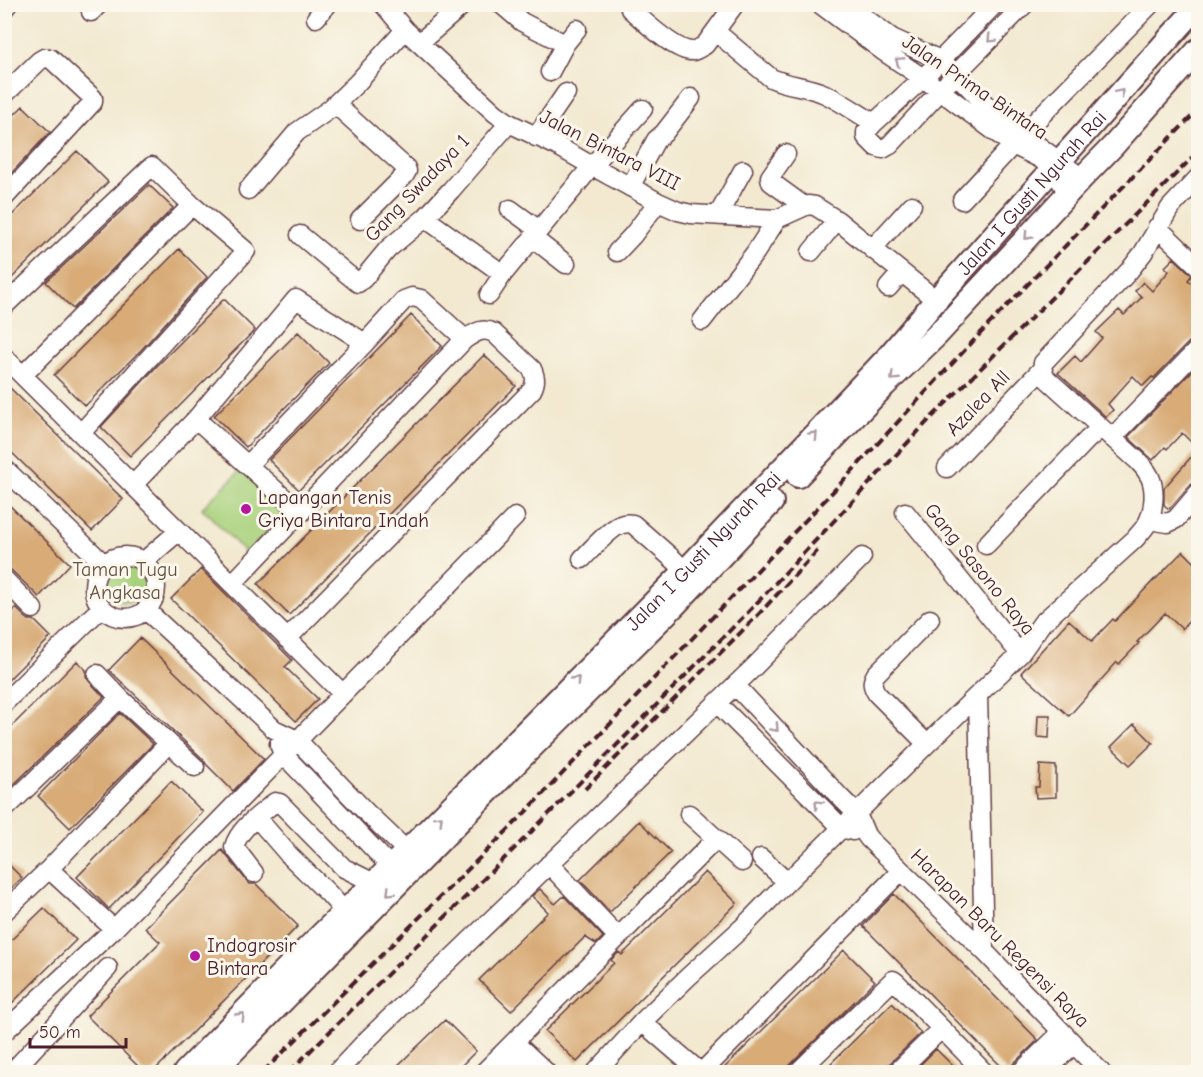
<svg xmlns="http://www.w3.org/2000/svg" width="1203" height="1077" viewBox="0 0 1203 1077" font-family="'Comic Neue',sans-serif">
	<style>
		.green { fill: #a8d17c; stroke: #797854; stroke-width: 1.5 }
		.building { fill: #d8ab77 }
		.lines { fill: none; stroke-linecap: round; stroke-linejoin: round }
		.minor-casing { stroke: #633d44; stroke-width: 21 }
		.major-casing { stroke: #633d44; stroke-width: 26 }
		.minor { stroke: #fff; stroke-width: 18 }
		.major { stroke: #fff; stroke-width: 22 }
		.rail { stroke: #4a1f2b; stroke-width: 4; stroke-dasharray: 9 4.5; stroke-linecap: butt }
		.oneway { stroke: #ae9aa0 }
		.poi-dot { fill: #b5179e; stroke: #fbf7ec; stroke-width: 2 }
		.labels { text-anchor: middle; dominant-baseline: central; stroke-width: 6; stroke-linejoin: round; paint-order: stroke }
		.street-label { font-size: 20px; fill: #4a1f2b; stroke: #fbf7ec }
		.poi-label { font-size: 20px; fill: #4a1f2b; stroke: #fbf7ec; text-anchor: start }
		.park-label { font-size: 20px; fill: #665443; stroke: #fbf7ec }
	</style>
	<rect width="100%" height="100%" fill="#fbf7ec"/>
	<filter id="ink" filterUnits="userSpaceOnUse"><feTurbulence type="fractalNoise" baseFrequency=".0167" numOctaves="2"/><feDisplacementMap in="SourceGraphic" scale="12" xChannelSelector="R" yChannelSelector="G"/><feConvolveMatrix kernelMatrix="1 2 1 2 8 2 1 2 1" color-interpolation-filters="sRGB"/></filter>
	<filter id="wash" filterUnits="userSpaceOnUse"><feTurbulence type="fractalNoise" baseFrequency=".008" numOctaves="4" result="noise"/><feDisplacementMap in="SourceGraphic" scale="24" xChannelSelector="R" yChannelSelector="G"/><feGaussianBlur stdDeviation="1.35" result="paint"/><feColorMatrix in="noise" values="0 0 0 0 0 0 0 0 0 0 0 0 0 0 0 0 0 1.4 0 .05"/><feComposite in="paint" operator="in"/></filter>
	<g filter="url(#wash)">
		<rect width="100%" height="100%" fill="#f2e9d0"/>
		<path class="green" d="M246,465L290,510L246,553L202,508Z
			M105 581a21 21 0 1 1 42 0a21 21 0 1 1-42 0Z"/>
		<g id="blocks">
			<path class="building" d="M23,106L50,132L4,181V125Z
				M77,151L108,182L4,286V223Z
				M149,185L173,208L73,309L46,282Z
				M179,249L207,277L142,349L85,406L54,375Z
				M1174,258L1192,275L1188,280L1198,289V334L1190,341L1154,378L1152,377L1143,386L1133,376L1108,404L1113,410L1106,417L1058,373L1075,356L1081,362L1102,338L1096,332L1119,310L1124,315L1142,297L1135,291L1143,282L1152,291L1169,271L1165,267Z
				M224,299L255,330L130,456L101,427L156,367Z
				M411,315L442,346L299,490L269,460Z
				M298,332L329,363L246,447L214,416Z
				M484,355L516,386L289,615L258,584Z
				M1198,365V482L1194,483L1189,486L1169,509L1164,505V488L1198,449L1182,433L1167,449L1165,447L1153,460L1128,437Z
				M4,382L123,499L92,531L4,445Z
				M4,500L70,564L39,597L4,563Z
				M1183,551L1198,566V611L1182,629L1165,613L1137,642L1139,643L1119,664L1117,662L1069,716L1021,673L1069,620L1092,641L1113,619L1115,621L1154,580V581Z
				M201,569L292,660L285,667L318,699L296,721L171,599Z
				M16,608L25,617L29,620H34L51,637L4,684V620Z
				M140,638L264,759L233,791L206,764L203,759L109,670Z
				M77,661L86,670V676L89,681L104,697L4,794V734Z
				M120,713L153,744L70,828L38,796Z
				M1038,715H1050L1049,738L1037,737Z
				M1134,724L1153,743L1130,765L1111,747Z
				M1040,765L1056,766V797L1036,798L1035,787H1039Z
				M171,781L203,812L109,909L77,877Z
				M639,821L671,852L610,912L580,880Z
				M222,850L246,880L250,884H256L298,926L153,1072H144L87,1016L160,942L145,928Z
				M4,860L22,878L4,895Z
				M705,872L737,903L577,1062L545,1031L614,963L611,960L619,952L622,955Z
				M540,889L555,904L564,896L603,937L596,944L585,937L511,1011L479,980L548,912L532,896Z
				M894,894L1038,1040L1013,1064L1010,1068V1072H1007L989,1054L863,926Z
				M44,908L76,940L4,1011V947Z
				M844,950L875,981L852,1004L783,1072H720Z
				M892,1003L921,1033L889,1064L886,1068V1072H822Z
				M445,1020L476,1051L455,1072H391Z
				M936,1049L959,1072H913Z"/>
		</g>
	</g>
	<g filter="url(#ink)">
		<use href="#blocks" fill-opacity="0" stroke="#633d44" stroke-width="1.5"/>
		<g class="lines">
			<g class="minor-casing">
				<path id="minor" d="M383,4L405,30L495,113L509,123L559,147L592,166L658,202L678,211L691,214L777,219L808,205L815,206L837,220L936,300
					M501,4L522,22L565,44
					M634,4L630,9C643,20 675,52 693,51C697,50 701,47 705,45L735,4
					M820,4L883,51L923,78L1013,145L1041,159L1053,169L1068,193
					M846,4L892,38L940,60L956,74L995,114L1082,178
					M995,4L923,78L874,123L866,132V137L876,147L883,149L890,145L956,74L1025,4
					M4,9L8,4
					M91,12L99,4
					M316,18L328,4
					M716,32L771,78C788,86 807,86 825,94C842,102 857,113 874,123
					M419,43L464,4
					M550,72L565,44L577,29
					M4,95L39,61L44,58H50L93,98V102L4,198
					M335,104L406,168L407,171L404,176L360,220
					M536,137L566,93
					M786,154L770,177L771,182L804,206
					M630,187L656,140L664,133L691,98
					M248,190L297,132L330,109L357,83L405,30
					M962,200L1023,134L1151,4
					M510,209L539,230
					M718,215L743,170
					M425,218L503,274
					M1157,227L1198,266
					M300,235L358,283L363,279L388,249L425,218L451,190L509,123
					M533,238L566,264
					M872,249L912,205
					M617,252L633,235L658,202
					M811,252L837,220
					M888,288L901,273
					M489,295L503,274L592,166L643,109
					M4,306L152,166L192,205L246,251L81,433
					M702,321L755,253L777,219
					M4,357L343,694
					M23,375L192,205
					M196,419L301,513
					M1112,438L1198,349
					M248,465L365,343L404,300L412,297L421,299L465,339
					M4,468L104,564
					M947,468L1042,369
					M133,485L196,419L296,299L365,343
					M905,512L1020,654
					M1149,520L1168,523L1176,519L1198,493
					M986,545L1088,439L1101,428
					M94 587a31 31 0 1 1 62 0a31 31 0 1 1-62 0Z
					M582,559C591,550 612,526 623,524C628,523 628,523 633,524L674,560L685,571
					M143,562L179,531
					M4,579L33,609
					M232,584L465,339C475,333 482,327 494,333L532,369C536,378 536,382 532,390L287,639
					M146,610L274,729L297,740L366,812L407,851
					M97,674L120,698L195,767
					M735,685L838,795L857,814L866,835L869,839L984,951L1101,1072
					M978,695L984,951
					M4,703L101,608
					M717,703L842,828L853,831
					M279,744L283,754L390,866
					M927,744L877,694C872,686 871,682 876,674L930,619
					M4,810L120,698
					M689,814L742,862
					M257,818L289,855L329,894L345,912
					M761,858L787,882
					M549,864L618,937
					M49,869L114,929
					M254,873L234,847C239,828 261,814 275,802L280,803L344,868L374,883
					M4,912L49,869L169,743
					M642,1022L700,1072
					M4,1032L114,929L515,517
					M514,1042L546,1072
					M502,1055L521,1072
					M12,1072L108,968
					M337,1072L369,1038L427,982L753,668L862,557
					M484,1072L716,839
					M596,1072L642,1022L688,977L742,928L787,882L927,744L1020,654L1042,623L1135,539C1139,534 1144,529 1147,524C1154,511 1156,490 1150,477C1147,471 1143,466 1138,461L1046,378L1042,369L1043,363L1129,271L1143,253L1170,208L1198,178
					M702,1072L901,871
					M798,1072L893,980L897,983L984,1072
					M897,1072L941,1029
					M1021,1072L1062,1032
					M1044,1072L1074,1044"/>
			</g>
			<g class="major-casing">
				<g id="major">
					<path d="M798,476L885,385L937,335L1082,178L1114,145L1198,50"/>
					<path id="s1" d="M185,1072L289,966L407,851L685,571L796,454L886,359L936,300L1198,6"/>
					<path d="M213,1072L522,757L675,605L772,502"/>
				</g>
			</g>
			<use href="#minor" class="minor"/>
			<use href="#major" class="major"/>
			<path class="rail" d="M585,789L758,615L820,548
				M263,1072L518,820L826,499L992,321L1198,110
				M289,1072L531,832L752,608L929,420L1198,152"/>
		</g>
		<defs><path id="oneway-chevron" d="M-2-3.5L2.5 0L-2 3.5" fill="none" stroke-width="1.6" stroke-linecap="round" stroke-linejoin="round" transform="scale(1.5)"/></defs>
		<g class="oneway">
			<use href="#oneway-chevron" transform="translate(991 39) rotate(135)"/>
			<use href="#oneway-chevron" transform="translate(899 61) rotate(-146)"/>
			<use href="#oneway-chevron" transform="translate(1120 93) rotate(-49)"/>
			<use href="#oneway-chevron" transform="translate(1028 236) rotate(133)"/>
			<use href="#oneway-chevron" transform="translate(894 377) rotate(136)"/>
			<use href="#oneway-chevron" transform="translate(814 435) rotate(-47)"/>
			<use href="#oneway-chevron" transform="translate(576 680) rotate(-46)"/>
			<use href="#oneway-chevron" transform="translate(775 728) rotate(47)"/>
			<use href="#oneway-chevron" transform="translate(818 804) rotate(-135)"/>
			<use href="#oneway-chevron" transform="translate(439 819) rotate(-45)"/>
			<use href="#oneway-chevron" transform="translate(390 892) rotate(135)"/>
			<use href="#oneway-chevron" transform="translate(241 1016) rotate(-46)"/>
		</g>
	</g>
	<g class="poi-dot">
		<circle cx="246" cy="509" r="6"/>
		<circle cx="195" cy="956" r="6"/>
	</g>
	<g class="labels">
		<g class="street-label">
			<text transform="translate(975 87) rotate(34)">Jalan Prima Bintara</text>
			<text transform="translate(610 150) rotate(27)">Jalan Bintara VIII</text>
			<text transform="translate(417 188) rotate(-46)">Gang Swadaya 1</text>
			<text stroke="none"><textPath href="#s1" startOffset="1221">Jalan I Gusti Ngurah Rai</textPath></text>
			<text transform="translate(978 403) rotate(-46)">Azalea All</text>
			<text stroke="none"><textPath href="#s1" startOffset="735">Jalan I Gusti Ngurah Rai</textPath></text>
			<text transform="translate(980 569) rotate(51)">Gang Sasono Raya</text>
			<text transform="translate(1000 938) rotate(45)">Harapan Baru Regensi Raya</text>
		</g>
		<g class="poi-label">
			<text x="258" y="497">Lapangan Tenis<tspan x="258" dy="23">Griya Bintara Indah</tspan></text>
			<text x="207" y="945">Indogrosir<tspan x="207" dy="23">Bintara</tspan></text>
		</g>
		<g class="park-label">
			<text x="125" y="569">Taman Tugu<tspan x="125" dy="23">Angkasa</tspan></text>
		</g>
	</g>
	<rect width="1203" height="1077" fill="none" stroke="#fbf7ec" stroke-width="24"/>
	<path d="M30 1038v9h96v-9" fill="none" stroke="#4a1f2b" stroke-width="3"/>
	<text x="39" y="1038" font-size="18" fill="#4a1f2b" stroke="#fbf7ec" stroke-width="4.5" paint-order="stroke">50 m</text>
</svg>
